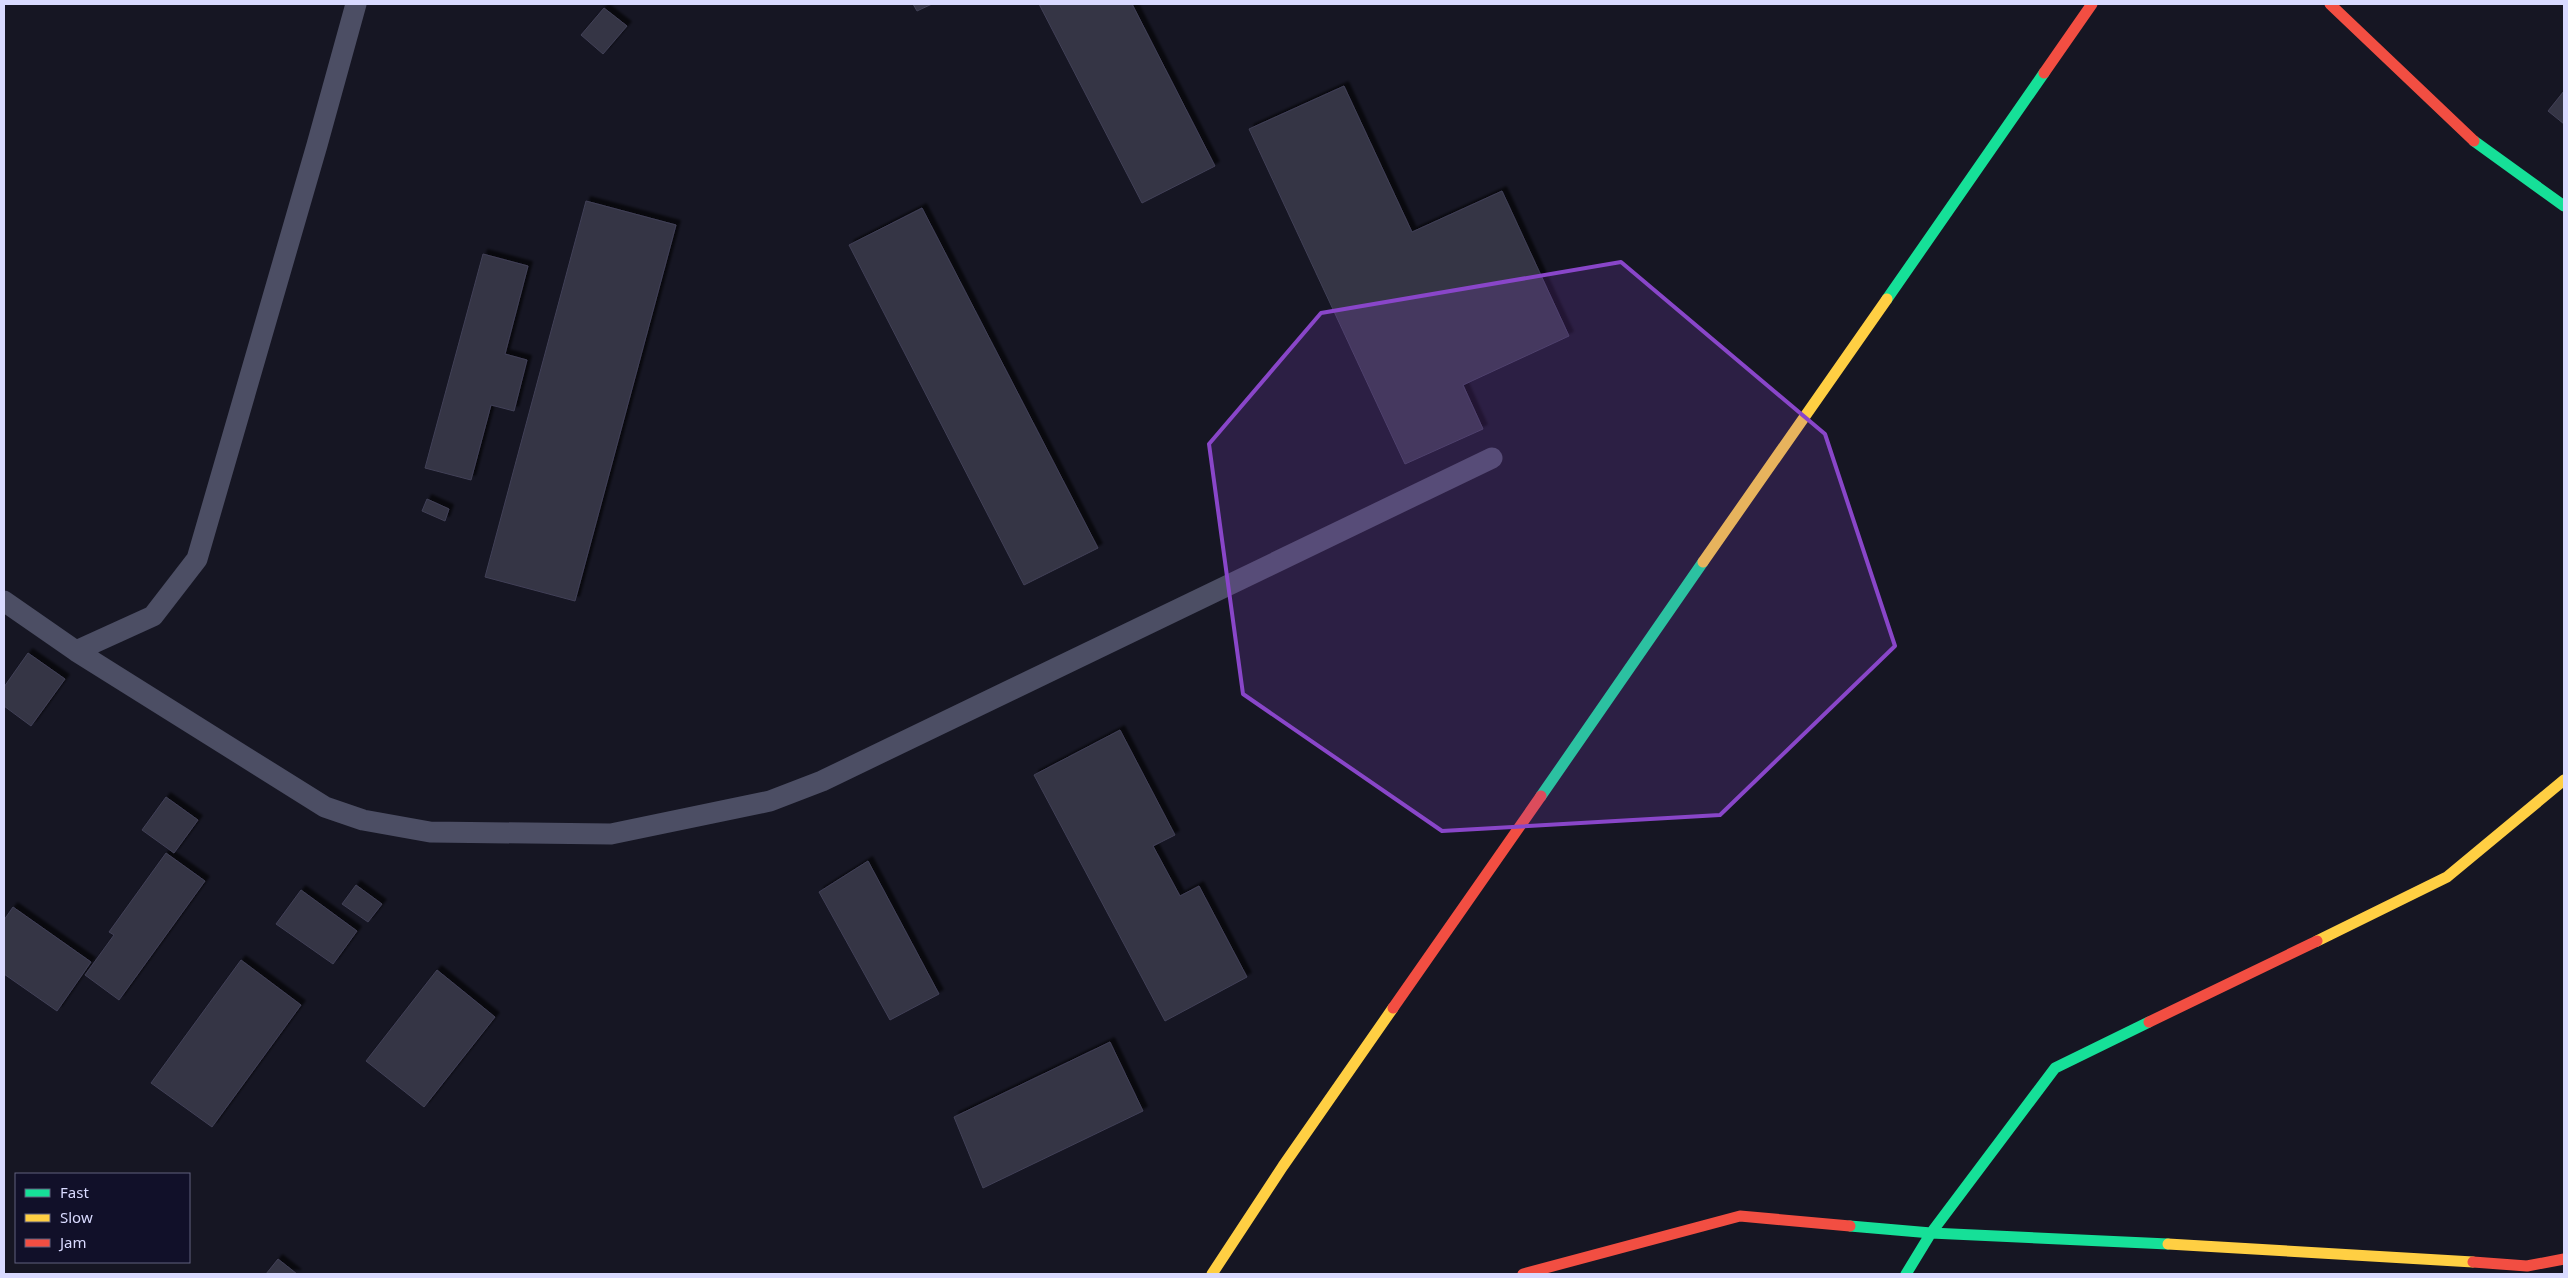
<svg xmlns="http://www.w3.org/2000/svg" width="2568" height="1278" viewBox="0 0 2568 1278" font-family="'Noto Sans',sans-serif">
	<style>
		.building { fill: #343445; stroke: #424157; filter: url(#shadow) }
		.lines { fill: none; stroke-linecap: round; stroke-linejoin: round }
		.lane { stroke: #4c4e64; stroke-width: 21 }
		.fast { stroke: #16e098; stroke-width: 11 }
		.slow { stroke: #ffcf43; stroke-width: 11 }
		.jam { stroke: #f24e42; stroke-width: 11 }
		.marked { fill: #8946c9; fill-opacity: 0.2; stroke: #8946c9; stroke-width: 4; stroke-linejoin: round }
	</style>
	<defs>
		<filter id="shadow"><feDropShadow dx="4.5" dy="-4.5" stdDeviation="1" flood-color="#0009"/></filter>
	</defs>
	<rect width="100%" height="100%" fill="#161623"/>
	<path class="building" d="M913,4H932L917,11Z
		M1039,4H1132L1215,166L1142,203Z
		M604,8L627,26L603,54L581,35Z
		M1344,86L1412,232L1502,191L1569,336L1463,385L1483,429L1405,464L1249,129Z
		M2564,91V124L2548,111Z
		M586,201L676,225L575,601L485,577Z
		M922,208L1098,548L1024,585L849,245Z
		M483,254L528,266L505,354L527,360L514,411L491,405L471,480L425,468Z
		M427,499L449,509L445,521L422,511Z
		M28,653L65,679L31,726L4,706V687Z
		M1120,730L1175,835L1153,846L1180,896L1199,886L1247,977L1165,1021L1034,775Z
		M166,797L198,820L174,853L142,830Z
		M166,853L205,881L119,1000L85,975L114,935L109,932Z
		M868,861L939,994L890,1020L819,892Z
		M356,885L382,904L368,922L342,904Z
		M301,890L357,931L333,964L276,924Z
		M13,907L91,962L57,1011L4,974V920Z
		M241,960L301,1005L212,1127L151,1083Z
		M437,970L495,1017L424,1107L366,1061Z
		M1110,1042L1143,1111L983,1188L954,1117Z
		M278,1259L297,1274H266Z"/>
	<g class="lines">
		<path class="lane" d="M4,601L76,651L325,807L363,820L430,832L611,834L770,801L822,781L1492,458
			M76,651L153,616L197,559L317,145L356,4"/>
		<path class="fast" d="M2474,141L2564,206
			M1887,299L2044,73
			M1541,796L1703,562
			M1850,1226L1931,1233L2168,1244
			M1906,1274L1931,1233L2055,1068L2149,1022"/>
		<path class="slow" d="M1703,562L1887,299
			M2317,941L2447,877L2564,780
			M2168,1244L2473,1262
			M1212,1274L1283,1166L1393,1008"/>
		<path class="jam" d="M2330,4L2474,141
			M2044,73L2092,4
			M1393,1008L1541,796
			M2149,1022L2317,941
			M2473,1262L2527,1266L2564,1259
			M1523,1274L1740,1216L1850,1226"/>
	</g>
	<path class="marked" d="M1621,262L1825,434L1895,646L1720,815L1442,831L1243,694L1209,444L1321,313Z"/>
	<rect width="2568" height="1278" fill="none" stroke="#d9daff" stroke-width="10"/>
	<rect x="15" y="1173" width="175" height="90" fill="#111029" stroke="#61617f"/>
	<rect x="25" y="1189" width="25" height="8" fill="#16e098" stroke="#61617f"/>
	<text x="60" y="1198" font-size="15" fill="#d9daff">Fast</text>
	<rect x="25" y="1214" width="25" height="8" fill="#ffcf43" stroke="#61617f"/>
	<text x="60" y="1223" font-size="15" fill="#d9daff">Slow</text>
	<rect x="25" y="1239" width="25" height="8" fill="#f24e42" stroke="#61617f"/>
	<text x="60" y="1248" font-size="15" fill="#d9daff">Jam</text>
</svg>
